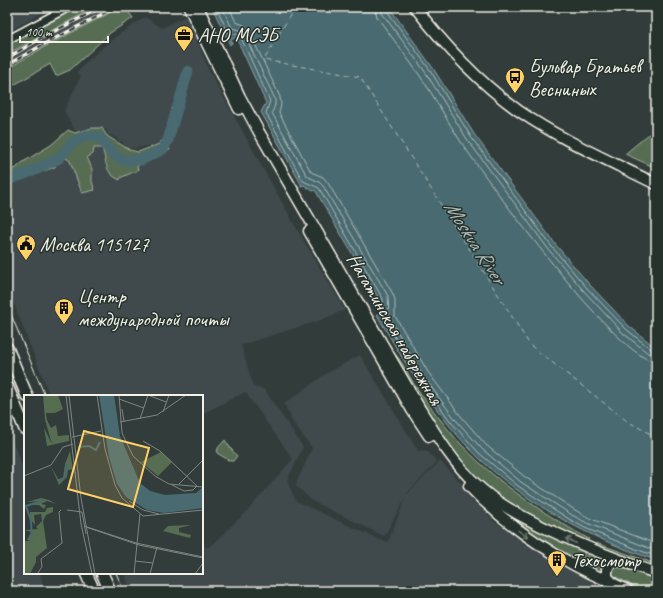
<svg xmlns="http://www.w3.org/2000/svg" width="663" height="598" viewBox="0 0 663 598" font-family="Caveat,sans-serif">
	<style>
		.built { fill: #40494c }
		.green { fill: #566d52; stroke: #a5af9d }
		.water { fill: #496a70; stroke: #8da0a0 }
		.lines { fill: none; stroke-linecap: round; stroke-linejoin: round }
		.shore { stroke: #b0bbb8; stroke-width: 1 }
		.river { stroke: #496a70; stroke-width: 11 }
		.ferry { stroke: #b0bbb8; stroke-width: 1; stroke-dasharray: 5 4; stroke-linecap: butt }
		.street-casing { stroke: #f4f1e8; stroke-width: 10 }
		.secondary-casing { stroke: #f4f1e8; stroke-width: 13 }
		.primary-casing { stroke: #f4f1e8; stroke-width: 14 }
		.street { stroke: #26332d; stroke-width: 7 }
		.secondary { stroke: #26332d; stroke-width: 10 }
		.primary { stroke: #26332d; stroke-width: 11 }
		.tram { stroke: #f4f1e8; stroke-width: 1 }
		.rail-casing { stroke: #f4f1e8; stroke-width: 3.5 }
		.rail { stroke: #26332d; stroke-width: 2; stroke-dasharray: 6; stroke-linecap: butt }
		.oneway { stroke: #6e766e }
		.labels { text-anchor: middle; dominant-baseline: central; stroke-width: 3; stroke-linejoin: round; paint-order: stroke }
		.poi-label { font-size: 20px; fill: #f4f1e8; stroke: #26332d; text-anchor: start }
		.street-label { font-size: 20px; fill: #f4f1e8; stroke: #26332d }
		.water-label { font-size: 21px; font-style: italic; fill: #b0bbb8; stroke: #26332d }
		.inset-river { fill: none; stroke: #496a70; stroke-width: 2 }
		.inset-road { fill: none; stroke: #808580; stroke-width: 1 }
		.view { fill: #ffd166; fill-opacity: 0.15; stroke: #ffd166; stroke-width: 2 }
		.inset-edge { fill: none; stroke: #f4f1e8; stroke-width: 2 }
	</style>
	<rect width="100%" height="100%" fill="#323d3b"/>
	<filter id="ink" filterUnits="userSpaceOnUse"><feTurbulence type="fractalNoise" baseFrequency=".025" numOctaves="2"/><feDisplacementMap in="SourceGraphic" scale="8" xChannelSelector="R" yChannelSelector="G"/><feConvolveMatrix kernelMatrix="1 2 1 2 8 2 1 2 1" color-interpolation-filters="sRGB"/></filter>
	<g filter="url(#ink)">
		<path class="built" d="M7,7H54L7,32Z
			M96,7H121L48,45L7,69V54Z
			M145,17L162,28L184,17L188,18L209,71L298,231L345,310L318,321L241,345L251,379L253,387L264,389L303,447L287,481L296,501L380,540L388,542L406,497L384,536L312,501L302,491L295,486L312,448L290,418L291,417L284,404L327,373L360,355L418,451L424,450L428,452L437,462L406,494H407L440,461L465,487L493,521L589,580L609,591H131L124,573H202V540L206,548L213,544L248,510L293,459L245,392L202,414V396H50L7,286V182L99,144L122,168L166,151L190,70L186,69L182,84H181L180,90L177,89L172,107L165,139L159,141L160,143L133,149V148H127V146H125L122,141L119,142L116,137L113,138L112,135L108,136L106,129L77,134L64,111L81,76L77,73L85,63L115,37Z
			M7,428L25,473V573H40L45,591H7Z"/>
		<path class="green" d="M77,7H96L7,54V44Z
			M121,7H125L133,18L110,33L70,70L56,76L50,64L7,89V69L48,45Z
			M172,108H176L178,110L168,147L170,150L144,159L137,167L138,170L120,178V180C104,173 107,162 102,148H94L93,154L87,157L92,169V182L95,190L82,193L70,161L66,158L57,162L55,167L7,185V169H15L23,162L51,145L68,130L75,133L92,128H102L107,136L130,150L138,152L159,144L160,142L165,139Z
			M656,128V168L625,154Z
			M394,353C403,362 408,374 414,384C424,399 436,414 447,428C485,475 537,510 589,539L586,542C557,526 525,513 497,496C455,470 422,403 396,362Z
			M225,440L231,449L237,456L233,461H230L217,453L218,448Z
			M491,502L586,551L580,564L523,530Z
			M596,543L656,564V567L594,547Z
			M588,552L609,560L603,566L602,575L582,565Z
			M617,567L656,578V591H643L612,575L611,570L613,568Z"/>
		<path class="water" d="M212,7H389L433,68L474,134L556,245L589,284L629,326L656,348V560C579,536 498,488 448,424C421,390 399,353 377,315L380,313L378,303L380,301L315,190L313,191L304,185L301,186V184L261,112L266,103L236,37L231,40L232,43L230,45Z"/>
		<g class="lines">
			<path class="shore" d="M216,7L229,34H236L240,36L270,101L266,113L303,181L319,188L383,299V317L419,378L451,422L479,453L518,486L569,519L585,528L641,551L656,556
				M222,7L232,28L240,30L244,34L275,99V105L272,113L307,176L319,182L323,186L388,296L389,317L423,376L455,419L482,449L521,482L572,515L587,523L656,551
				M229,7L236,22L244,25L249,31L280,97L281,105L279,113L311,172L323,177L328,183L393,294L395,300V316L428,372L460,415L486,445L525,477L575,510L589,518L656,544
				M375,7L377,17C391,36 406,56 420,76C435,97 447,121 461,142C486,179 619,361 656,362
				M381,7L382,13L426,73L467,139L549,250L583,290L623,333L649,354L656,356
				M386,7L387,11L430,70L471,137L552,247L586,287L626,329L652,350L656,351"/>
			<path class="river" d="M7,180L33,171L59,158L72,143L87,135L100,138L112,153L123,160H141L163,149L168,140L188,71"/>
			<path class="ferry" d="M295,7L264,60L360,77L530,345L627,421L656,437"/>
			<g class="street-casing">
				<path id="street" d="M7,40L69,7"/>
			</g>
			<g class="secondary-casing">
				<path id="secondary" d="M189,7L239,109
					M198,7L240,97L259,132L420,409C436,435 453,463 476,484C496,503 519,515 543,527C580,545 617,560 656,573
					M415,7C445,46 478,82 519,111C561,140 610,161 656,184
					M309,231L412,410L429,436
					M469,486C500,519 536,545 576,566C593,575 611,582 628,591
					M613,583L607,577V569L611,562L620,561"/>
			</g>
			<g class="primary-casing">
				<path id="primary" d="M7,348L27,396
					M7,386L25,429
					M86,573L94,591
					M102,573L110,591"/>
			</g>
			<use href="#street" class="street"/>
			<use href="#secondary" class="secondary"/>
			<use href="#primary" class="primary"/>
			<path class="tram" d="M7,305L45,396
				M116,573L124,591"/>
			<g class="rail-casing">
				<path id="rail" d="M7,58L43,37L102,7
					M7,65L46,43L116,7"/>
			</g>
			<use href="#rail" class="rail"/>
		</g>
		<defs><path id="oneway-shaft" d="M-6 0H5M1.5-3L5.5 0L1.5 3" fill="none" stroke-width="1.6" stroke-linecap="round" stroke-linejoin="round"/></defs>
		<g class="oneway">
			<use href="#oneway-shaft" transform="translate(523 534) rotate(36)"/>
			<use href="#oneway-shaft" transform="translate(571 541) rotate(-155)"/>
		</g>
	</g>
	<defs>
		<g id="office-pin" transform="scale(1)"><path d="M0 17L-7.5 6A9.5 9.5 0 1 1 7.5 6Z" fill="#ffd166" stroke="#26332d"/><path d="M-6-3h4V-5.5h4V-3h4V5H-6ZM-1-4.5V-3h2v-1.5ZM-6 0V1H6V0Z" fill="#111"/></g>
		<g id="bus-pin" transform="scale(1)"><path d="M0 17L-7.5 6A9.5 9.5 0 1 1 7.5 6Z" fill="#ffd166" stroke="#26332d"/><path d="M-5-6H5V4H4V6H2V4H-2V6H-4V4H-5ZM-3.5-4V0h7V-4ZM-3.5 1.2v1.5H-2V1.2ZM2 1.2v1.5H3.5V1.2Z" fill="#111"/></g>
		<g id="civic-pin" transform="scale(1)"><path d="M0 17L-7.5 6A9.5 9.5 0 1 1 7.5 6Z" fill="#ffd166" stroke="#26332d"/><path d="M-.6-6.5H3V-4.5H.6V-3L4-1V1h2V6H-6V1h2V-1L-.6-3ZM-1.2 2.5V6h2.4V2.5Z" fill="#111"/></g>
		<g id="building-pin" transform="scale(1)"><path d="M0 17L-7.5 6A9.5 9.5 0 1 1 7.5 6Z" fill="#ffd166" stroke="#26332d"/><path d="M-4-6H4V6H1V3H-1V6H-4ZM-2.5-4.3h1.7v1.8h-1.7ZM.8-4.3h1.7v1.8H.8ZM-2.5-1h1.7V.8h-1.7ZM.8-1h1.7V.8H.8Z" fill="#111"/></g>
	</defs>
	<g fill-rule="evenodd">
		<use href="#office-pin" x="184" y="35"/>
		<use href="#bus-pin" x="515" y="77"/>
		<use href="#civic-pin" x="26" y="244"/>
		<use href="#building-pin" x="64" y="308"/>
		<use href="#building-pin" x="557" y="560"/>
	</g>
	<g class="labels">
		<g class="poi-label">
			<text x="198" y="35">АНО МСЭБ</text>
			<text x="529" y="66">Бульвар Братьев<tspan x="529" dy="23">Весниных</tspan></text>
			<text x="40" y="244">Москва 115127</text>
			<text x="78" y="296">Центр<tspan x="78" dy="23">международной почты</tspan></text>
			<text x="571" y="560">Техосмотр</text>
		</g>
		<g class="street-label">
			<text transform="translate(395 329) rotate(60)">Нагатинская набережная</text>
		</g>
		<g class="water-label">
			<text transform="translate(475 242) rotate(57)">Moskva River</text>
		</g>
	</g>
	<g transform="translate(24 395)">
		<rect width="179" height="179" fill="#323d3b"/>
		<path d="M19,0H34L39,14L31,18H22L23,25L27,33L32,30L34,41L45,40V46L23,51L20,33L28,49L21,25ZM46,56L49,74L44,75L43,82L35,90L27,71L34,84L39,83L41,69ZM137,57L148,67L134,81L117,67ZM17,103L25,105L32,109L23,106L17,109L22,110L20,114L15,110H3L20,106L3,107ZM29,112V117L22,120L19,126L23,153L12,162V167L6,179H0V146H7L3,145L7,137L1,135L14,134L12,132L18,126L17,119L10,120L11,130L7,125L6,133V117H21L23,113ZM144,131L167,130L155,133V137L167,140L166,143L139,136Z" fill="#566d52"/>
		<path d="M75,0H90L96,41L116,88L126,96L141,100L172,98L179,92V113L140,118L123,115L102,102L93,89L85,62Z" fill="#496a70"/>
		<path class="inset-river" d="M86,0L91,42L84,48L93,53L103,83L110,94L130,105L150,108L175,105L179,101M54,52L65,51L72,55L76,47M35,86L42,81V68M8,146L7,126L2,111L21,105"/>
		<path class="inset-road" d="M42,0L57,129L68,179M45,0L57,103L71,179M73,0L81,54L91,90L98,103L119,121L179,115M95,0L98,38L109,61L131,81L145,89L179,92M124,0L142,7M95,4L120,13M98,14L100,26M139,17L145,0M116,24L124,0M96,27L133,20L162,0M48,42L77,36M119,46L136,56L173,91L169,95L160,96L148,90M0,81L27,70L39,52L49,49M155,89L178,66M105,106L119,115L135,119M43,115L58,117L62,139M60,131L112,148L179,162M62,132L115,150L179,163M111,166L129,168M13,179L18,172L17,164L38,148L35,117L37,115M110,179L116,119M126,179L133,152M171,179L179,168"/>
		<path class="view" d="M60,36L125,53L109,112L44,94Z"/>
		<rect width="179" height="179" class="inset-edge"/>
	</g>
	<rect width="663" height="598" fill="none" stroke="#26332d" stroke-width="24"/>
	<rect x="12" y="12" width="639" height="574" fill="none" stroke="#f4f1e8" stroke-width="1.5" filter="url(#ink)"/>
	<path d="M20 36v6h88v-6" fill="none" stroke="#f4f1e8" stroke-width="2"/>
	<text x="26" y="36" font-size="12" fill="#f4f1e8" stroke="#26332d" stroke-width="3" paint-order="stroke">100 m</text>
</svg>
